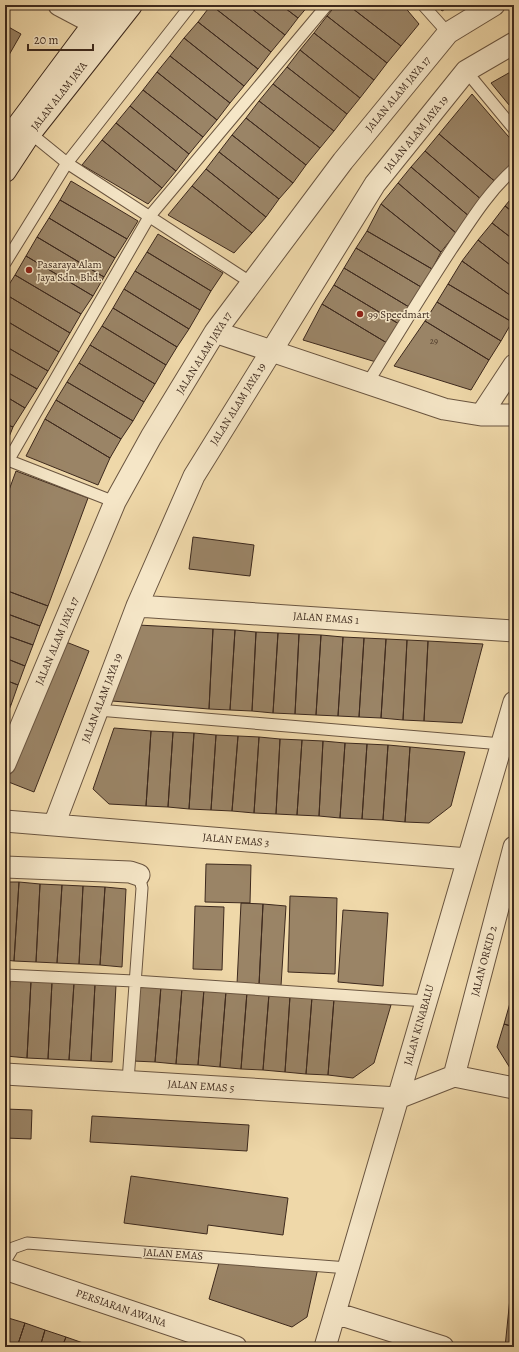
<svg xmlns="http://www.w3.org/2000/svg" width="519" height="1352" viewBox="0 0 519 1352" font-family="Alegreya,serif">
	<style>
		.building { fill: #9a8466; stroke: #3d291d }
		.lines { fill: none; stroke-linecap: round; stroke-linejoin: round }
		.lane-casing { stroke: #6a5540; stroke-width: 13 }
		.street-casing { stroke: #6a5540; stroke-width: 23 }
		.secondary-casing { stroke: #3d291d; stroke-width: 24 }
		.lane { stroke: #f5e6c7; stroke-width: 11 }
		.street { stroke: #f5e6c7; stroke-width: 21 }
		.secondary { stroke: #f5e6c7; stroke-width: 22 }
		.poi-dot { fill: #8f2418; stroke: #f5e6c7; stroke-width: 1.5 }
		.labels { text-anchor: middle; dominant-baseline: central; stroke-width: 3; stroke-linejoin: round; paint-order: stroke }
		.number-label { font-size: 9px; fill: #54402f }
		.street-label { font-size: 11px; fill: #3d291d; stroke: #f5e6c7 }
		.poi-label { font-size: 11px; fill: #3d291d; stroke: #f5e6c7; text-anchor: start }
	</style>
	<rect width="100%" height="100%" fill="#efd8a9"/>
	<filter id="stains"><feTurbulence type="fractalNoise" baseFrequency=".005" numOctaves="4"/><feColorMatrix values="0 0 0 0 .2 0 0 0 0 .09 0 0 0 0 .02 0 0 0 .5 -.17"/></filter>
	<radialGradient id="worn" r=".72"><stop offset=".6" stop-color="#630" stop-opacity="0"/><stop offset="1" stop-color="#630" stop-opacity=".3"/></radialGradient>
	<path class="building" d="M211,5H247L285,35L271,52Z
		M211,5L271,52L258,69L198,22Z
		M247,5H281L298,18L285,35Z
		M281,5H309L298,18Z
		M336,5H348L401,46L387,63L327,16Z
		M348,5H403L419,24L401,46Z
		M437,5H452L442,11Z
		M327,16L387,63L374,80L314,33Z
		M198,22L258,69L244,86L184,38Z
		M5,25L21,34L5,62Z
		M314,33L374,80L360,98L300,50Z
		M184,38L244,86L230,103L170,56Z
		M300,50L360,98L347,114L287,67Z
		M170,56L230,103L217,120L157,72Z
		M287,67L347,114L334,131L273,84Z
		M514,70V111L491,83Z
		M157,72L217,120L203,137L143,90Z
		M273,84L334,131L320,148L259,101Z
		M143,90L203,137L189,154L130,106Z
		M472,94L514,143V163L498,184L439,134Z
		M259,101L320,148L306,165L246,118Z
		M130,106L189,154L176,171L116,123Z
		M246,118L306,165L293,183L232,135Z
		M116,123L176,171L162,188L102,140Z
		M439,134L498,184L483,201L425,151Z
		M232,135L293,183L279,199L219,152Z
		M102,140L162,188L148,204L82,165Z
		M425,151L483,201L470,217L411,167Z
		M219,152L279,199L266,217L206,169Z
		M411,167L470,217L456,233L398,183Z
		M206,169L266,217L252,233L192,186Z
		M71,181L138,221L127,239L60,200Z
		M398,183L456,233L441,252L381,204Z
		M192,186L252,233L234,253L168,215Z
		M514,195V213L505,206Z
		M60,200L127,239L115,258L49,218Z
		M381,204L441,252L432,269L367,231Z
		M505,206L514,213V240L492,223Z
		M49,218L115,258L104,277L37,237Z
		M492,223L514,240V268L478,240Z
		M367,231L432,269L421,287L356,248Z
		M158,234L223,273L211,291L147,252Z
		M37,237L104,277L93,296L26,256Z
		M478,240L514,268V298L462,261Z
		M356,248L421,287L409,307L344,268Z
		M147,252L211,291L200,310L135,271Z
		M26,256L93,296L81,314L15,275Z
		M462,261L514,298V319L512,322L448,284Z
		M344,268L409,307L399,324L334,285Z
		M135,271L200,310L189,329L124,289Z
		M15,275L81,314L70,333L5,294V291Z
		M448,284L512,322L501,341L437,302Z
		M334,285L399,324L387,343L322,304Z
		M124,289L189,329L177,347L113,308Z
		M5,294L70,333L59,352L5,320Z
		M437,302L501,341L489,360L425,321Z
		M322,304L387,343L376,362L303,340Z
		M113,308L177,347L166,365L102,326Z
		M5,320L59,352L48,371L5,346Z
		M425,321L489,360L471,390L394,366Z
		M102,326L166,365L155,384L90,345Z
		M90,345L155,384L144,402L79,363Z
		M5,346L48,371L37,389L5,371Z
		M79,363L144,402L133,421L67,382Z
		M5,371L37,389L25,408L5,396Z
		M67,382L133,421L121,439L56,400Z
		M5,396L25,408L13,427L5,424Z
		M56,400L121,439L110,458L45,419Z
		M45,419L110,458L98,485L26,456Z
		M5,424L13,427L5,447Z
		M16,471L88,498L48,606L5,590V501Z
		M193,537L254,545L250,576L189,569Z
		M5,590L48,606L40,626L5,613Z
		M5,613L40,626L33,645L5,635Z
		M138,625L213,629L209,709L112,701Z
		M213,629L235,630L230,710L209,709Z
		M235,630L256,632L252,711L230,710Z
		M256,632L278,633L273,713L252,711Z
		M278,633L299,634L295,714L273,713Z
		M299,634L321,635L316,715L295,714Z
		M5,635L33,645L25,666L5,658Z
		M321,635L343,637L338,716L316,715Z
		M343,637L364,638L359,717L338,716Z
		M364,638L386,639L381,718L359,717Z
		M386,639L407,640L403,720L381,718Z
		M61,640L89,651L34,792L6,781Z
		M407,640L428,641L424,721L403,720Z
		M428,641L483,644L462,723L424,721Z
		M5,658L25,666L18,685L5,680Z
		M5,680L18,685L11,705L5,703Z
		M5,703L11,705L5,720Z
		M114,728L151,731L146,806L109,804L93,789Z
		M151,731L173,732L168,807L146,806Z
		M173,732L194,733L189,809L168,807Z
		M194,733L216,735L211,810L189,809Z
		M216,735L238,736L232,811L211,810Z
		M238,736L259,737L254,813L232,811Z
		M259,737L280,739L276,814L254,813Z
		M280,739L302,740L297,815L276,814Z
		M302,740L323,741L319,816L297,815Z
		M323,741L345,743L340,818L319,816Z
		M345,743L367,744L362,819L340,818Z
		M367,744L388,745L383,820L362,819Z
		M388,745L410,747L405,822L383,820Z
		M410,747L465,752L451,806L429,823L405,822Z
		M206,864L251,865L250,903L205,902Z
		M5,882H19L14,961L5,960Z
		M19,882L40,884L36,962L14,961Z
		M40,884L62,885L57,963L36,962Z
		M62,885L83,886L79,964L57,963Z
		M83,886L105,887L100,965L79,964Z
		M105,887L126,889L122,967L100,965Z
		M290,896L337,898L335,974L288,972Z
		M241,903L263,904L259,985L237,984Z
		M263,904L286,906L281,986L259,985Z
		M195,906L224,907L222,970L193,969Z
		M343,910L388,913L383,986L338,982Z
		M5,979L10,980L6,1056H5Z
		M10,980L31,981L27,1058L6,1056Z
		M31,981L52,982L48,1059L27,1058Z
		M52,982L74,983L69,1060L48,1059Z
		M74,983L95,984L91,1061L69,1060Z
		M95,984L116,985L112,1062L91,1061Z
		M139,984L161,986L155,1062L133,1061Z
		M161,986L182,988L176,1064L155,1062Z
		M182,988L204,989L198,1065L176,1064Z
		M204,989L226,991L220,1067L198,1065Z
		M226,991L247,992L241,1069L220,1067Z
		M247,992L269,994L263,1070L241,1069Z
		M269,994L290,996L285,1072L263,1070Z
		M290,996L312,997L306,1074L285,1072Z
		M312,997L334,999L328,1075L306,1074Z
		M334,999L391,1005L374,1063L353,1078L328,1075Z
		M510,1003L514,1004V1027L504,1024Z
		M504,1024L514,1027V1068H510L497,1047Z
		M5,1109L32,1110L31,1139L5,1138Z
		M92,1116L249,1125L247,1151L90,1142Z
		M131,1176L288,1198L283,1235L208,1225L207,1234L124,1223Z
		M219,1263L318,1268L307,1317L292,1327L209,1299Z
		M510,1298H514V1347H505Z
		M5,1317L25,1323L17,1347H5Z
		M25,1323L45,1330L40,1347H17Z
		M45,1330L66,1337L62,1347H40Z
		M66,1337L86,1344L85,1347H62Z"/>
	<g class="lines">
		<g class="lane-casing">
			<path id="lane" d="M423,5L448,33
				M466,71L514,129
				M30,133L67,163L250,282
				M5,263L67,163L191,5
				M367,384C395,339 422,294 451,250C470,222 488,192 514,169
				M5,459L115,502
				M8,461L149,217L327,5
				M98,710L502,744
				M5,975L134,981L426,1001
				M128,1081L142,888L139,875
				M5,1261L13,1248L27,1243L348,1268"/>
		</g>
		<g class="street-casing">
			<path id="street" d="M59,5L93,23
				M215,332L444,409L481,415H514
				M481,415L514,365
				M137,606L514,631
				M5,764L115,502L151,437L215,332L343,161L448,33L494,5
				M5,821L468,859
				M54,825L137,606L194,476L375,184L466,71L514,43
				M5,867L130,872L139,875
				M5,1074L398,1098L454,1076L514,1088
				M454,1076L514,847
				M5,1269L236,1347
				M335,1313L443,1347
				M325,1347L514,702"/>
		</g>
		<g class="secondary-casing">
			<path id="secondary" d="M5,143L108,5
				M5,171L30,133L131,5"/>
		</g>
		<use href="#lane" class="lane"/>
		<use href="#street" class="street"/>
		<use href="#secondary" class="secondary"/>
	</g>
	<g class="poi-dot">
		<circle cx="29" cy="270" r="4"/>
		<circle cx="360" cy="314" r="4"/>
	</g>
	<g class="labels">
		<g class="number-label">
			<text x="434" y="341">29</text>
		</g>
		<g class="street-label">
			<text transform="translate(398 94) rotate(-50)">JALAN ALAM JAYA 17</text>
			<text transform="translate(59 96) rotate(-52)">JALAN ALAM JAYA</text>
			<text transform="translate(416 134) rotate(-51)">JALAN ALAM JAYA 19</text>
			<text transform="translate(204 353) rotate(-58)">JALAN ALAM JAYA 17</text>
			<text transform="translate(238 404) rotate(-58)">JALAN ALAM JAYA 19</text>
			<text transform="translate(326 618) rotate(4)">JALAN EMAS 1</text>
			<text transform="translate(57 641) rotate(-67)">JALAN ALAM JAYA 17</text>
			<text transform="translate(102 698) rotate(-69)">JALAN ALAM JAYA 19</text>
			<text transform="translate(236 840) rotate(5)">JALAN EMAS 3</text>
			<text transform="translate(484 961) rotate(-75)">JALAN ORKID 2</text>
			<text transform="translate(419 1025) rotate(-74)">JALAN KINABALU</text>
			<text transform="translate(201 1086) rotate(4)">JALAN EMAS 5</text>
			<text transform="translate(173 1254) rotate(4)">JALAN EMAS</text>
			<text transform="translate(121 1308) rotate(19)">PERSIARAN AWANA</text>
		</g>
		<g class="poi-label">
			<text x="37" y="264">Pasaraya Alam<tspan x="37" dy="13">Jaya Sdn. Bhd.</tspan></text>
			<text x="368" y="314">99 Speedmart</text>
		</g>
	</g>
	<rect width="519" height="1352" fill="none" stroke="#efd8a9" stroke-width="20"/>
	<rect x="6" y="6" width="507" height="1340" fill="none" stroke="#3d291d" stroke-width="2"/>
	<rect x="10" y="10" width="499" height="1332" fill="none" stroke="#3d291d"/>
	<path d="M28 44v6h65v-6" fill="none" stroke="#3d291d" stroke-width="2"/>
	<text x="34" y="44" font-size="12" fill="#3d291d" stroke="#f5e6c7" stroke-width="3" paint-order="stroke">20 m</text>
	<rect width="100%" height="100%" filter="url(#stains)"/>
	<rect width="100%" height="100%" fill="url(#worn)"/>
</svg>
